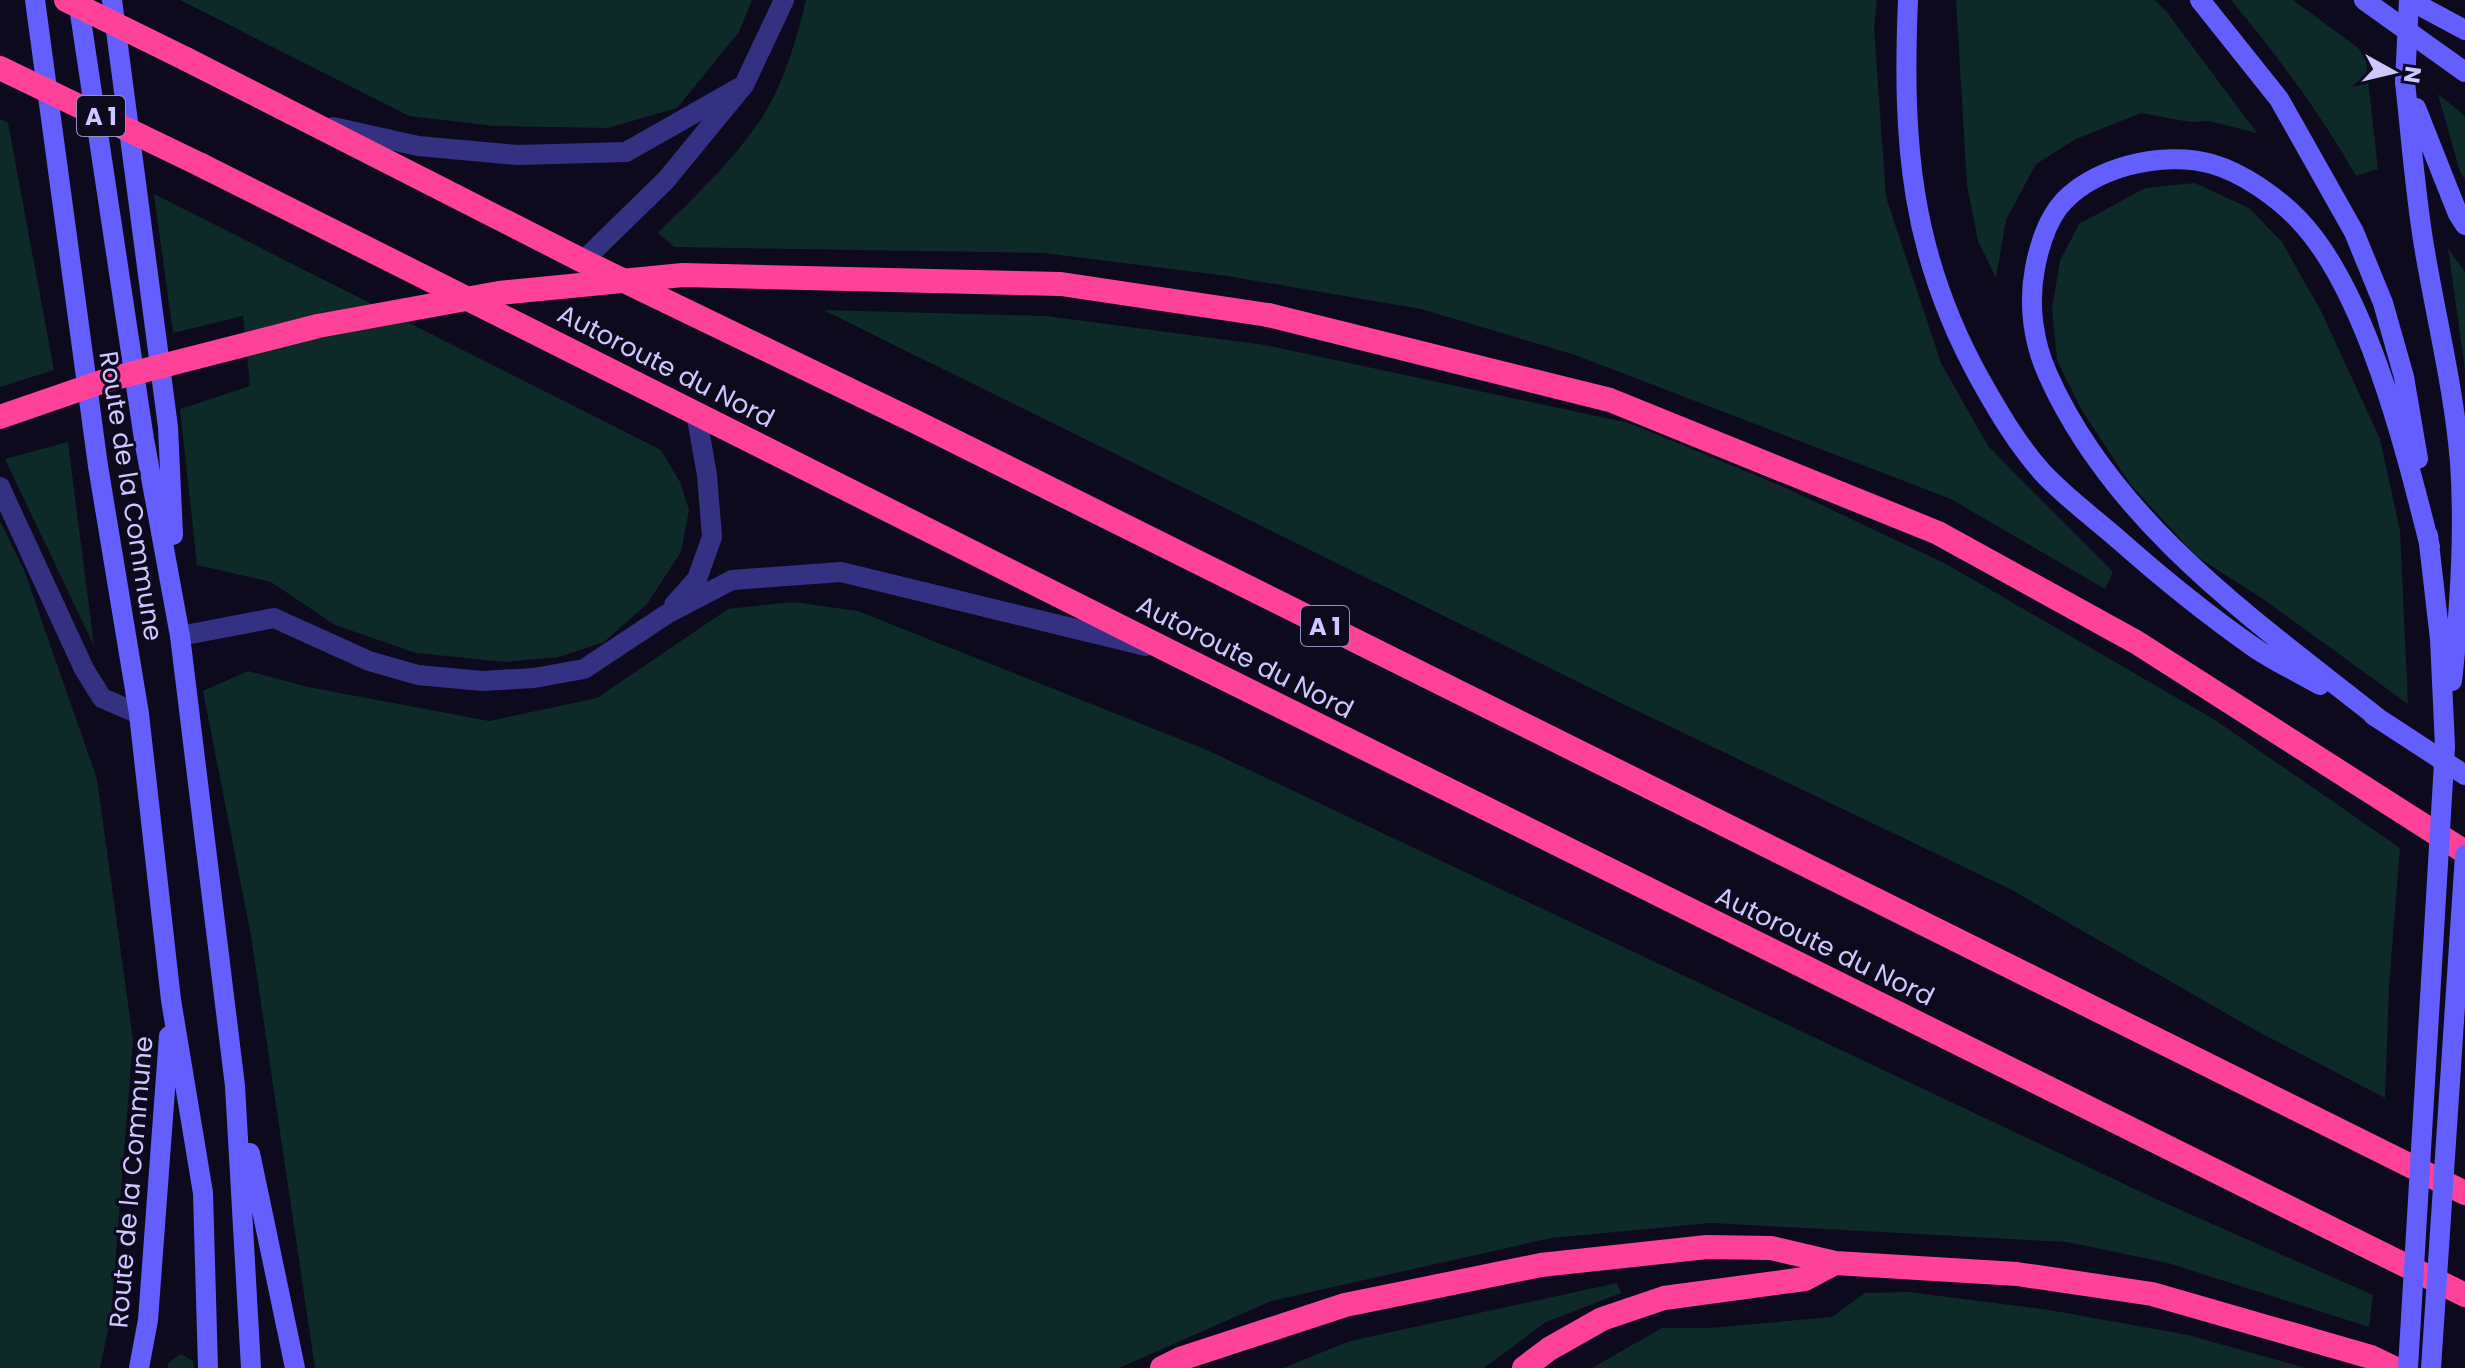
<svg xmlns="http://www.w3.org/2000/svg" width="2465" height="1368" viewBox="0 0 2465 1368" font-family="Poppins,sans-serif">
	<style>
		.green { fill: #0d2928 }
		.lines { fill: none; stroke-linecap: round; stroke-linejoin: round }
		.lane { stroke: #353182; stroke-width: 20 }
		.secondary { stroke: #655eff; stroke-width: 20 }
		.highway { stroke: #ff4299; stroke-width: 24 }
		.secondary-bridge { stroke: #655eff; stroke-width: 20 }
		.highway-bridge { stroke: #ff4299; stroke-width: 24 }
		.labels { text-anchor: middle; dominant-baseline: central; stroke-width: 6; stroke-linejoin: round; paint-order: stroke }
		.shield { fill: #0e0a1e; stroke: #958ebc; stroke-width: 2 }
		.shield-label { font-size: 24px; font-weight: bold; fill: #cfc7ff }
		.street-label { font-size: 26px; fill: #cfc7ff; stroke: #0e0a1e }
	</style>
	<rect width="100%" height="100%" fill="#0e0a1e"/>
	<path class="green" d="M180,0H752L739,32L677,108L608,128L495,126L409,116Z
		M806,0H1877L1874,27L1886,197L1941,363L1988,446L2113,572L2105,589L1951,499L1575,355L1421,309L1227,276L1044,253L674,247L658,233C693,198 731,163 759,122C782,89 797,39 806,0Z
		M1956,0H2155L2166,11L2257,133L2209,121L2190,122L2141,113L2076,139L2036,164L2006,220L1996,278L1978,241L1967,185Z
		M2231,0H2293L2365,53L2378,169L2356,176C2321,114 2277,55 2231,0Z
		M2438,94L2465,116V179L2460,172Z
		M0,119L8,123L54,370L0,387Z
		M2195,183L2249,208L2282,242L2322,313L2380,439L2400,531L2408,704L2266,601L2196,556L2131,485L2081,409L2057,360L2052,308L2060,261L2079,224L2145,188Z
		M154,194L661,450L680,482L689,510L681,552L647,604L604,642L559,657L506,662L416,653L335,625L271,582L197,565L180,409L250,386L243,316L173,333Z
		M2448,248L2465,272V370Z
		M823,310L1046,316L1265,345L1629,423L1786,488L1946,564L2215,720L2400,848L2389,986L2385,1098L2255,1030L2010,889L1625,705Z
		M68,442L94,646L5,459Z
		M0,521L24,570L97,779L133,1040L111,1316L100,1368H0Z
		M793,602L858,611L1207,750L2156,1199L2373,1295L2369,1327L2168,1263L2067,1242L1711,1223L1551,1238L1271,1301L1119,1368H315L251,936L203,691L248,671L308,687L489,721L597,698L728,609Z
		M1617,1283L1621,1293L1546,1322L1484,1368H1283L1350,1341Z
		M1908,1292L2049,1310L2188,1335L2306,1368H1592L1662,1328H1709L1832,1317L1865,1293Z
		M181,1354L193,1361L194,1368H167L169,1362Z"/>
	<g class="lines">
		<path class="lane" d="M333,127L418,146L517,155L626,152L744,85
			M583,261L666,180L744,85L784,0
			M0,487L84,669L102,698L139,714
			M674,605L697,579L712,537L707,475L696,413
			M180,636L274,618L369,661L418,675L482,681L534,678L584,669L667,614L732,580L841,572L1146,646"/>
		<path class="secondary" d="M35,0L98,466L139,714L171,1000L203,1193L208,1368
			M78,0L144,439L180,636L235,1086L251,1368
			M112,0L168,427L173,535
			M1908,0C1902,142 1910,254 1981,381C1999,413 2018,445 2042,472C2065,497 2094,518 2119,540C2162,578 2205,613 2252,646C2273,661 2298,672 2320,685
			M2200,0L2279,99L2354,232L2383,303L2404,377L2418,459
			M2364,0L2465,72
			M2409,0L2465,30
			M2405,82C2411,136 2415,192 2424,246C2436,318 2454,389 2460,462C2465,535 2460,609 2452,681
			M2416,108L2458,214L2465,225
			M2428,535L2440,639L2445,746
			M2373,715L2465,775
			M2382,721C2257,622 2115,525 2048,375C2033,342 2028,304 2035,268C2039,247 2045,226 2058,208C2089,167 2164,150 2212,164C2243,173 2277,197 2299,220C2367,291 2406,452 2430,547
			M250,1153L295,1368
			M139,1368L148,1320L169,1036"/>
		<path class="highway" d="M186,59L583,261L914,421L2465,1193
			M201,165L1173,653L2465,1295
			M1268,315L1610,400L1938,533L2136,642L2465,852
			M1162,1368L1180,1359L1345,1305L1541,1265L1707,1247L1771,1248L1835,1263L2017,1274L2152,1294L2371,1357L2394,1368
			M1524,1368L1549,1349L1602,1319L1664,1298L1805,1279L1835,1263"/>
		<path class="secondary-bridge" d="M2405,82L2409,0
			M2408,1368L2445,746
			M2431,1368L2465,855"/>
		<path class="highway-bridge" d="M66,0L186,59
			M0,68L201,165
			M0,417L107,380L318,326L499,293L683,275L1061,284L1268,315"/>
	</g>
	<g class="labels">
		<g class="shield">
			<rect x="77" y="96" width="48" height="40" rx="6"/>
			<rect x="1301" y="606" width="48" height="40" rx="6"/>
		</g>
		<g class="shield-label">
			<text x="101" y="116">A 1</text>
			<text x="1325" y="626">A 1</text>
		</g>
		<g class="street-label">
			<text transform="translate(666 366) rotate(27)">Autoroute du Nord</text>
			<text transform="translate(131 496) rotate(81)">Route de la Commune</text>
			<text transform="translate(1245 657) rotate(27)">Autoroute du Nord</text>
			<text transform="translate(1825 946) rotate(26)">Autoroute du Nord</text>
			<text transform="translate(131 1182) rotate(-85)">Route de la Commune</text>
		</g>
	</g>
	<g transform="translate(2393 72) rotate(98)" stroke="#0e0a1e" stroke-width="6" paint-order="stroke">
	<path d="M0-6L14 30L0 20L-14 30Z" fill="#cfc7ff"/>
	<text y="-12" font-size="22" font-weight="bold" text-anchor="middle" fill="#cfc7ff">N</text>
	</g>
</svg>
